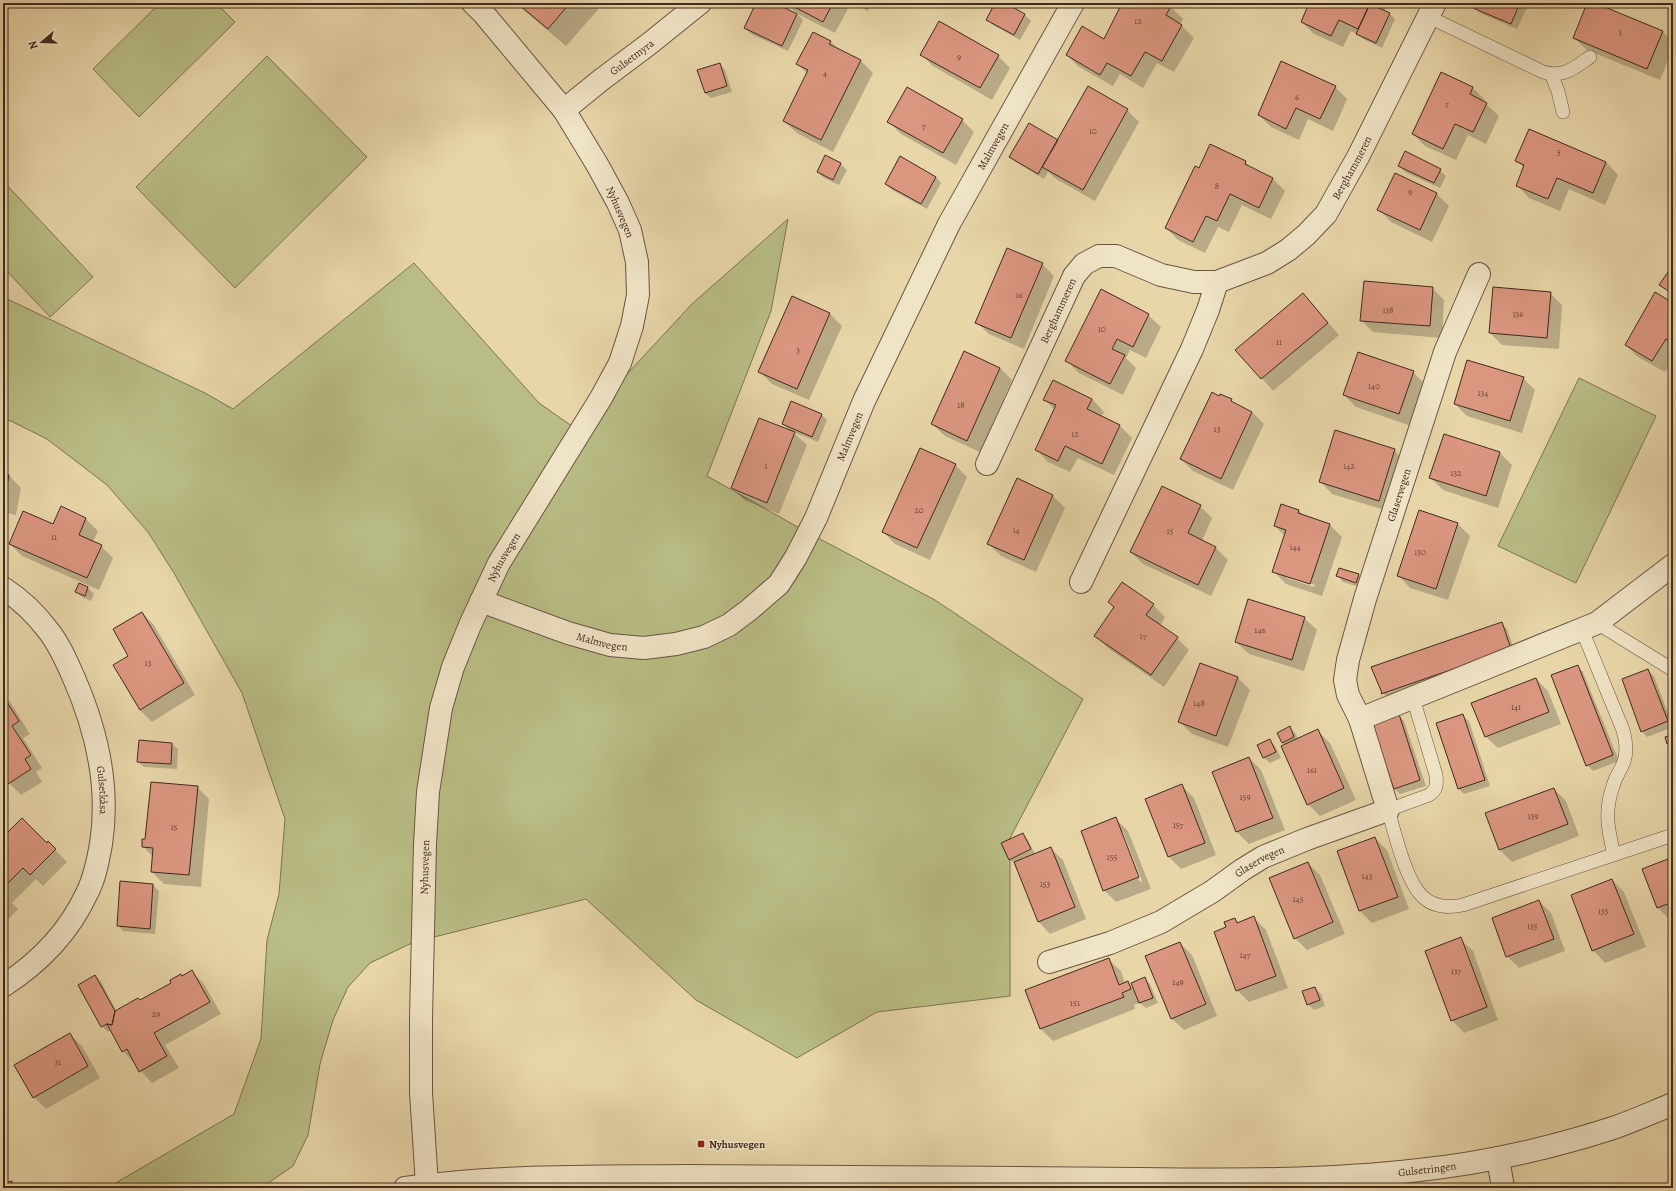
<svg xmlns="http://www.w3.org/2000/svg" width="1676" height="1191" viewBox="0 0 1676 1191" font-family="Alegreya,serif">
	<style>
		.green { fill: #b9bd85; stroke: #7c7452 }
		.shadow { fill: #0003; fill-rule: evenodd }
		.building { fill: #db9680; stroke: #402a20 }
		.lines { fill: none; stroke-linecap: round; stroke-linejoin: round }
		.service-casing { stroke: #6a5542; stroke-width: 14 }
		.minor-casing { stroke: #6a5542; stroke-width: 24 }
		.tertiary-casing { stroke: #6a5542; stroke-width: 24 }
		.service { stroke: #f0e4c7; stroke-width: 13 }
		.minor { stroke: #f0e4c7; stroke-width: 22 }
		.tertiary { stroke: #f0e4c7; stroke-width: 22 }
		.poi-dot { fill: #8f2418; stroke: #f0e4c7; stroke-width: 1.5 }
		.labels { text-anchor: middle; dominant-baseline: central; stroke-width: 3; stroke-linejoin: round; paint-order: stroke }
		.number-label { font-size: 9px; fill: #674538 }
		.street-label { font-size: 11px; fill: #402a20; stroke: #f0e4c7 }
		.poi-label { font-size: 11px; font-weight: bold; fill: #402a20; stroke: #f0e4c7; text-anchor: start }
	</style>
	<rect width="100%" height="100%" fill="#e8d6a9"/>
	<filter id="stains"><feTurbulence type="fractalNoise" baseFrequency=".005" numOctaves="4"/><feColorMatrix values="0 0 0 0 .2 0 0 0 0 .09 0 0 0 0 .02 0 0 0 .5 -.17"/></filter>
	<radialGradient id="worn" r=".72"><stop offset=".6" stop-color="#630" stop-opacity="0"/><stop offset="1" stop-color="#630" stop-opacity=".3"/></radialGradient>
	<path class="green" d="M160,3H216L235,22L139,117L93,69Z
		M267,56L367,157L235,288L136,187Z
		M3,181L93,277L50,317L3,267Z
		M788,219L771,311L707,476L803,530L935,600L1083,699L1010,838V996L877,1012L797,1058L696,1000L586,899L414,942L370,963L348,987L333,1020L320,1064L308,1135L293,1166L261,1188H107L234,1114L261,1039L267,940L279,894L285,819L242,693L174,573L148,532L107,485L47,439L11,421L3,419V297L205,393L233,409L414,263L539,403L576,429L692,304Z
		M1579,378L1656,416L1576,583L1498,546Z"/>
	<path class="shadow" d="M515,3H604L566,46Z
		M757,3H773L797,14L803,20L788,51L751,34L745,28Z
		M786,3H851L835,33L796,13Z
		M852,3H872L868,11Z
		M997,3H1003L1025,15L1031,21L1020,40L993,25L987,19Z
		M1124,3H1164L1171,7L1183,19L1180,24L1194,38L1174,72L1157,63L1143,88L1120,74L1113,86L1079,67L1067,55L1104,40Z
		M1311,3H1382L1386,7L1384,11L1389,13L1395,19L1382,48L1363,39L1359,35L1351,31L1343,47L1314,34L1302,22Z
		M1476,3H1529L1517,29L1480,13L1474,7Z
		M1588,3H1593L1663,32L1673,42V48L1660,80L1587,50L1574,38Z
		M830,41L838,49L861,61L873,73L833,152L797,133L784,121L808,74L797,64Z
		M921,54L998,56L1010,68L992,100L933,66Z
		M720,64L725,70L732,92L711,98L705,93Z
		M1335,87L1347,99L1333,131L1308,119L1299,140L1271,127L1259,115Z
		M1473,88L1485,100L1484,102L1499,116L1486,144L1468,135L1456,160L1425,146L1413,134Z
		M1127,110L1139,122L1095,201L1056,179L1048,172L1044,179L1016,162L1010,156L1058,142Z
		M962,120L974,132L956,165L901,134L889,122Z
		M826,157L841,164L847,170L839,185L824,178L818,172Z
		M1516,160L1606,162L1618,175L1605,205L1569,189L1560,211L1529,198L1517,185L1524,168Z
		M1245,162L1251,168L1273,179L1285,191L1271,219L1242,205L1229,232L1218,227L1205,253L1178,240L1166,228L1199,169Z
		M1399,166L1440,170L1446,176L1440,188L1405,172Z
		M1395,175L1437,194L1449,206L1432,242L1391,222L1379,210Z
		M936,177L941,183L927,209L892,190L886,184Z
		M1042,264L1054,276L1024,349L989,334L976,322Z
		M1432,288L1444,300L1442,338L1373,332L1361,320Z
		M1102,290L1148,315L1161,327L1146,358L1130,350L1126,358L1136,368L1123,395L1079,373L1067,361Z
		M1550,293L1562,305L1559,349L1502,345L1490,333Z
		M1303,294L1339,335L1273,391L1237,350Z
		M792,298L830,314L842,326L809,400L772,384L760,372Z
		M1673,304V359L1665,372L1638,357L1626,345Z
		M1000,368L1012,380L980,452L945,436L932,424Z
		M1413,372L1425,384L1411,426L1356,407L1344,395Z
		M1523,378L1535,390L1522,433L1467,416L1455,404Z
		M1220,397L1231,400L1236,405L1252,412L1264,424L1233,490L1193,471L1181,459Z
		M1092,399L1104,412L1101,417L1120,426L1132,438L1114,475L1078,458L1070,472L1048,462L1036,449L1055,410L1045,400Z
		M821,414L827,420L818,442L793,432L807,445L779,514L744,500L732,488L791,432L783,424Z
		M1444,435L1500,453L1512,465L1498,508L1443,490L1431,478Z
		M1394,450L1406,462L1391,512L1332,494L1320,481Z
		M955,465L967,477L930,560L895,544L883,532Z
		M3,474L9,475L21,488L16,515L3,512V515Z
		M1053,496L1065,508L1036,572L1001,556L989,544Z
		M1200,506L1212,518L1202,541L1216,548L1228,560L1211,596L1143,564L1131,552Z
		M1298,510L1304,516L1329,524L1342,537L1322,596L1286,584L1274,572L1285,536L1275,526ZM1287,576L1315,585L1314,587L1287,578Z
		M1420,511L1458,524L1470,536L1448,600L1410,588L1398,575Z
		M85,518L98,531L93,542L101,546L113,558L99,590L22,556L10,544L53,525Z
		M1340,569L1359,575L1365,581L1362,588L1343,582L1338,576Z
		M80,584L88,588L94,594L91,601L82,597L76,591Z
		M1122,584L1153,605L1165,617L1160,626L1177,638L1189,650L1164,687L1108,648L1096,636L1115,608L1109,602Z
		M142,613L154,625L195,695L152,722L140,710L115,666L130,657Z
		M1304,618L1317,630L1304,671L1249,654L1236,642Z
		M1501,623L1507,629L1516,655L1389,699L1383,693Z
		M1577,666L1583,672L1619,761L1593,771L1587,765Z
		M1648,670L1654,676L1673,727L1647,737L1642,731Z
		M1238,678L1250,690L1228,747L1192,734L1180,722Z
		M1536,679L1548,691L1561,724L1498,748L1485,736Z
		M3,695L10,702L30,734L23,738L42,768L36,772L42,782L21,795L9,783L3,773Z
		M1398,715L1404,721L1426,786L1400,794L1394,788Z
		M1463,716L1469,721L1490,786L1464,794L1459,789Z
		M1290,728L1296,734L1298,739L1318,731L1330,743L1356,800L1320,816L1308,804L1285,745L1282,742Z
		M1673,735V748L1668,744L1666,737Z
		M1269,740L1275,746L1281,758L1270,763L1264,758Z
		M140,741L172,744L178,749L177,769L144,767L138,762Z
		M1249,758L1261,770L1285,830L1249,844L1237,832L1213,772Z
		M1182,786L1194,798L1216,855L1181,869L1169,857L1146,799Z
		M197,787L209,799L201,887L164,884L152,872L153,857L143,846L146,840Z
		M1554,789L1566,801L1579,836L1512,862L1500,850Z
		M1116,819L1128,831L1151,889L1116,902L1104,890ZM1121,832H1123L1142,881L1140,882Z
		M1023,834L1028,840L1035,854L1050,848L1063,860L1086,919L1050,934L1038,921L1016,865L1010,859Z
		M1375,838L1387,850L1409,909L1372,923L1360,911Z
		M3,839L47,844L48,843L67,862L43,886L36,879L12,903L18,909L8,919L3,914Z
		M1673,858V919L1670,920L1658,908L1643,869Z
		M1308,863L1320,875L1345,934L1307,950L1295,938Z
		M1612,880L1624,892L1646,947L1605,963L1593,950Z
		M121,882L153,885L159,891L155,934L123,931L118,925Z
		M1539,901L1551,913L1565,951L1519,968L1507,956Z
		M1254,918L1266,930L1288,988L1249,1002L1237,990L1227,928L1235,919L1239,923Z
		M1460,939L1473,951L1498,1020L1464,1033L1452,1020Z
		M1180,943L1192,955L1217,1016L1184,1030L1171,1018Z
		M1108,959L1121,971L1125,984L1128,983L1135,990L1144,978L1150,984L1158,1003L1146,1008L1140,1003L1134,1005L1135,1009L1053,1041L1041,1029L1026,991Z
		M192,972L204,984L221,1014L165,1045L179,1068L152,1083L123,1051L111,1030L108,1032L102,1026L95,976L101,982L117,1012L140,1001Z
		M1315,988L1321,994L1325,1006L1314,1010L1308,1004Z
		M69,1034L82,1046L100,1078L46,1109L34,1097Z
		M12,1182L18,1188H3V1184Z"/>
	<path class="building" d="M517,3H570L548,29Z
		M756,3H775L797,14L782,46L744,28Z
		M787,3H833L823,22Z
		M995,3H1005L1025,14L1014,35L986,20Z
		M1122,3H1166L1171,6L1166,15L1182,25L1162,61L1145,52L1131,76L1107,63L1100,75L1066,55L1082,26L1104,39Z
		M1309,3H1370L1358,29L1339,20L1331,36L1301,22Z
		M1475,3H1520L1511,24L1473,8Z
		M1587,3H1595L1663,31L1647,69L1573,38Z
		M1370,4L1390,13L1376,43L1356,34Z
		M939,21L999,55L980,88L920,55Z
		M813,32L831,41L829,44L861,60L821,140L783,121L808,70L796,64Z
		M1281,61L1336,86L1320,119L1296,108L1286,129L1258,115Z
		M720,63L727,86L705,93L697,70Z
		M1441,72L1473,87L1470,94L1487,103L1473,132L1455,124L1443,149L1412,134Z
		M1088,86L1128,109L1083,190L1042,167Z
		M907,87L963,119L943,153L887,122Z
		M1029,123L1058,140L1038,174L1009,157Z
		M1529,129L1606,162L1593,193L1557,178L1548,199L1516,186L1524,165L1515,161Z
		M1210,144L1246,161L1245,164L1273,178L1259,208L1230,194L1217,221L1206,216L1193,242L1165,228L1195,166L1199,168Z
		M1405,151L1441,169L1434,183L1398,166Z
		M825,155L841,163L833,180L817,172Z
		M900,156L936,177L921,204L885,184Z
		M1395,173L1437,193L1420,230L1377,210Z
		M1007,248L1043,263L1011,338L975,323Z
		M1672,266L1673,267V294L1659,285Z
		M1364,281L1433,287L1430,326L1360,321Z
		M1493,287L1551,292L1547,338L1489,333Z
		M1101,289L1149,314L1133,347L1117,339L1112,349L1125,355L1110,384L1065,361Z
		M1655,292L1673,303V343L1666,339L1652,361L1625,345Z
		M1303,293L1328,323L1261,379L1235,350Z
		M792,296L830,313L797,389L758,372Z
		M964,351L1000,368L967,441L931,424Z
		M1358,352L1414,371L1399,414L1343,395Z
		M1467,360L1524,377L1510,421L1454,404Z
		M1053,380L1092,399L1087,409L1120,425L1102,464L1065,446L1058,461L1035,450L1056,405L1043,400Z
		M1212,392L1219,396L1220,394L1232,399L1231,401L1252,412L1221,479L1180,459Z
		M791,401L822,414L812,437L782,424Z
		M759,418L795,432L767,503L731,488Z
		M1335,430L1395,449L1379,501L1319,482Z
		M1444,434L1500,452L1486,496L1429,478Z
		M920,448L956,464L917,548L882,532Z
		M3,473L9,475L4,503H3Z
		M1017,478L1053,495L1024,560L987,544Z
		M1162,486L1201,505L1188,533L1216,547L1198,585L1130,552Z
		M1281,504L1299,510L1298,513L1330,524L1310,584L1272,572L1286,530L1274,526Z
		M61,506L86,518L79,535L102,545L87,578L9,544L23,511L53,524Z
		M1419,510L1458,523L1436,589L1397,576Z
		M1339,568L1359,574L1356,583L1336,576Z
		M1122,582L1154,604L1146,615L1178,637L1151,675L1094,636L1114,607L1108,602Z
		M79,583L88,587L85,596L75,592Z
		M1248,599L1305,617L1292,660L1235,642Z
		M142,612L184,683L140,710L113,665L128,656L113,629Z
		M1502,622L1511,649L1381,694L1382,693L1371,667Z
		M1200,663L1238,677L1216,736L1178,722Z
		M1578,665L1613,755L1586,766L1551,675Z
		M1648,669L1668,721L1641,732L1622,679Z
		M1536,678L1549,712L1485,737L1471,703Z
		M3,696L19,721L12,726L31,755L25,759L31,769L8,784L3,776Z
		M1673,706V717L1669,708Z
		M1399,714L1420,780L1394,789L1371,723Z
		M1463,714L1485,780L1458,789L1436,723Z
		M1290,726L1294,737L1282,743L1277,733Z
		M1318,729L1344,788L1307,805L1281,746Z
		M1673,734V742L1667,744L1665,737Z
		M1270,739L1276,752L1263,758L1257,745Z
		M139,740L172,743L171,764L137,762Z
		M1249,757L1273,818L1236,832L1212,772Z
		M151,782L198,786L189,875L151,872L153,848L142,847V839H145Z
		M1182,784L1205,843L1168,857L1145,799Z
		M1554,788L1568,824L1499,850L1485,813Z
		M1116,817L1139,877L1103,891L1081,831Z
		M22,818L47,843L48,841L56,849L30,875L23,868L3,888V837Z
		M1023,833L1031,849L1009,860L1001,843Z
		M1375,837L1398,897L1359,911L1337,851Z
		M1051,847L1075,907L1038,922L1014,862Z
		M1673,857V902L1657,908L1642,869Z
		M1308,862L1333,922L1294,939L1269,878Z
		M1612,879L1634,934L1592,951L1571,895Z
		M120,881L153,884L150,929L117,926Z
		M3,892L7,896L3,901Z
		M1539,900L1554,939L1506,957L1492,918Z
		M1254,916L1276,976L1236,991L1214,932L1226,927L1224,922L1235,918L1237,923Z
		M1461,937L1487,1007L1451,1021L1425,951Z
		M1180,942L1206,1004L1171,1019L1145,956Z
		M1109,958L1119,985L1128,981L1131,989L1122,993L1124,997L1040,1029L1025,990Z
		M192,970L210,1002L154,1033L167,1056L139,1072L127,1049L122,1052L107,1024L112,1025L115,1011L138,998L140,1000L171,983L170,980L181,974L182,976Z
		M95,975L115,1011L112,1025L107,1024L101,1027L78,985Z
		M1145,977L1153,998L1139,1003L1131,983Z
		M1315,987L1320,1000L1307,1005L1302,991Z
		M70,1033L88,1066L33,1098L14,1065Z
		M12,1181L13,1188H3V1183Z"/>
	<g class="lines">
		<g class="service-casing">
			<path id="service" d="M1429,17L1543,72C1564,78 1574,68 1590,57
				M1551,74L1558,91L1563,112
				M1597,623L1673,670
				M1582,630L1623,730C1626,741 1628,753 1623,764C1620,771 1615,778 1613,786C1604,812 1608,829 1614,855
				M1413,698L1436,775C1437,784 1437,790 1429,795L1388,810C1395,833 1405,879 1422,896C1433,907 1449,908 1463,905L1673,835"/>
		</g>
		<g class="minor-casing">
			<g id="minor">
				<path id="s1" d="M564,110L601,80L649,44L700,3"/>
				<path id="s2" d="M987,464L1074,276L1084,264L1099,256H1116L1161,275L1194,282H1217L1267,263L1288,250L1306,235L1326,214L1358,157L1435,3"/>
				<path d="M1081,582L1192,349L1208,310L1217,282"/>
				<path id="s3" d="M3,588C20,599 35,613 47,629C58,642 66,660 73,676C97,730 110,786 101,844C98,860 95,878 87,893C69,932 39,963 3,986"/>
				<path id="s4" d="M481,601L568,633L610,645L644,648L676,644L704,637L729,625L749,610L779,584L796,557L816,518L864,401L949,224L1073,3"/>
				<path id="s5" d="M1360,719L1348,695L1345,680L1348,660L1365,599L1445,352L1479,274"/>
				<path id="s6" d="M1049,962L1110,943L1161,922L1213,891L1242,870L1263,857L1307,839L1388,810L1360,719L1597,623L1673,565"/>
				<path d="M1498,1158L1503,1188"/>
			</g>
		</g>
		<g class="tertiary-casing">
			<g id="tertiary">
				<path id="s7" d="M427,1185L421,1093V1017L425,844L428,792L441,708L453,667L470,625L499,563L601,398L620,363L632,326L638,295L637,262L630,230L618,203L598,166L564,110L484,14L473,3"/>
				<path id="s8" d="M405,1188C497,1175 594,1177 687,1176C837,1176 987,1178 1137,1179C1231,1180 1326,1181 1419,1170C1485,1163 1551,1148 1613,1128C1634,1121 1653,1112 1673,1104"/>
			</g>
		</g>
		<use href="#service" class="service"/>
		<use href="#minor" class="minor"/>
		<use href="#tertiary" class="tertiary"/>
	</g>
	<rect class="poi-dot" x="697" y="1140" width="8" height="8" rx="2"/>
	<g class="labels">
		<g class="number-label">
			<text x="1138" y="21">12</text>
			<text x="1620" y="32">3</text>
			<text x="959" y="57">9</text>
			<text x="825" y="73">4</text>
			<text x="1297" y="97">6</text>
			<text x="1447" y="104">7</text>
			<text x="924" y="126">7</text>
			<text x="1093" y="131">10</text>
			<text x="1559" y="152">5</text>
			<text x="1217" y="186">8</text>
			<text x="1410" y="192">9</text>
			<text x="1019" y="295">16</text>
			<text x="1388" y="310">138</text>
			<text x="1518" y="314">136</text>
			<text x="1102" y="329">10</text>
			<text x="1279" y="342">11</text>
			<text x="798" y="350">3</text>
			<text x="1374" y="386">140</text>
			<text x="1483" y="393">134</text>
			<text x="961" y="405">18</text>
			<text x="1217" y="429">13</text>
			<text x="1075" y="434">12</text>
			<text x="766" y="466">1</text>
			<text x="1349" y="466">142</text>
			<text x="1456" y="473">132</text>
			<text x="919" y="510">20</text>
			<text x="1016" y="530">14</text>
			<text x="1170" y="531">15</text>
			<text x="54" y="537">11</text>
			<text x="1295" y="547">144</text>
			<text x="1420" y="552">130</text>
			<text x="1260" y="630">146</text>
			<text x="1143" y="636">17</text>
			<text x="148" y="663">13</text>
			<text x="1199" y="703">148</text>
			<text x="1516" y="707">141</text>
			<text x="1312" y="770">161</text>
			<text x="1245" y="797">159</text>
			<text x="1533" y="816">139</text>
			<text x="1178" y="825">157</text>
			<text x="174" y="827">15</text>
			<text x="1112" y="857">155</text>
			<text x="1367" y="876">143</text>
			<text x="1045" y="884">153</text>
			<text x="1298" y="899">145</text>
			<text x="1603" y="911">133</text>
			<text x="1532" y="926">135</text>
			<text x="1245" y="955">147</text>
			<text x="1456" y="971">137</text>
			<text x="1178" y="982">149</text>
			<text x="1075" y="1003">151</text>
			<text x="156" y="1014">29</text>
			<text x="58" y="1062">31</text>
		</g>
		<g class="street-label">
			<text stroke="none"><textPath href="#s1" startOffset="86">Gulsetmyra</textPath></text>
			<text stroke="none"><textPath href="#s4" startOffset="812">Malmvegen</textPath></text>
			<text stroke="none"><textPath href="#s2" startOffset="546">Berghammeren</textPath></text>
			<text transform="translate(620 212) rotate(67)">Nyhusvegen</text>
			<text stroke="none"><textPath href="#s2" startOffset="169">Berghammeren</textPath></text>
			<text stroke="none"><textPath href="#s4" startOffset="488">Malmvegen</textPath></text>
			<text stroke="none"><textPath href="#s5" startOffset="235">Glaservegen</textPath></text>
			<text stroke="none"><textPath href="#s7" startOffset="642">Nyhusvegen</textPath></text>
			<text stroke="none"><textPath href="#s4" startOffset="128">Malmvegen</textPath></text>
			<text stroke="none"><textPath href="#s3" startOffset="233">Gulsetkåsa</textPath></text>
			<text stroke="none"><textPath href="#s6" startOffset="235">Glaservegen</textPath></text>
			<text stroke="none"><textPath href="#s7" startOffset="318">Nyhusvegen</textPath></text>
			<text stroke="none"><textPath href="#s8" startOffset="1023">Gulsetringen</textPath></text>
		</g>
		<g class="poi-label">
			<text x="709" y="1144">Nyhusvegen</text>
		</g>
	</g>
	<rect width="1676" height="1191" fill="none" stroke="#e8d6a9" stroke-width="16"/>
	<rect x="4" y="4" width="1668" height="1183" fill="none" stroke="#402a20" stroke-width="2"/>
	<rect x="8" y="8" width="1660" height="1175" fill="none" stroke="#402a20"/>
	<g transform="translate(42 42) rotate(251)" stroke="#f0e4c7" stroke-width="3" paint-order="stroke">
	<path d="M0-3L7 15L0 10L-7 15Z" fill="#402a20"/>
	<text y="-6" font-size="11" font-weight="bold" text-anchor="middle" fill="#402a20">N</text>
	</g>
	<rect width="100%" height="100%" filter="url(#stains)"/>
	<rect width="100%" height="100%" fill="url(#worn)"/>
</svg>
